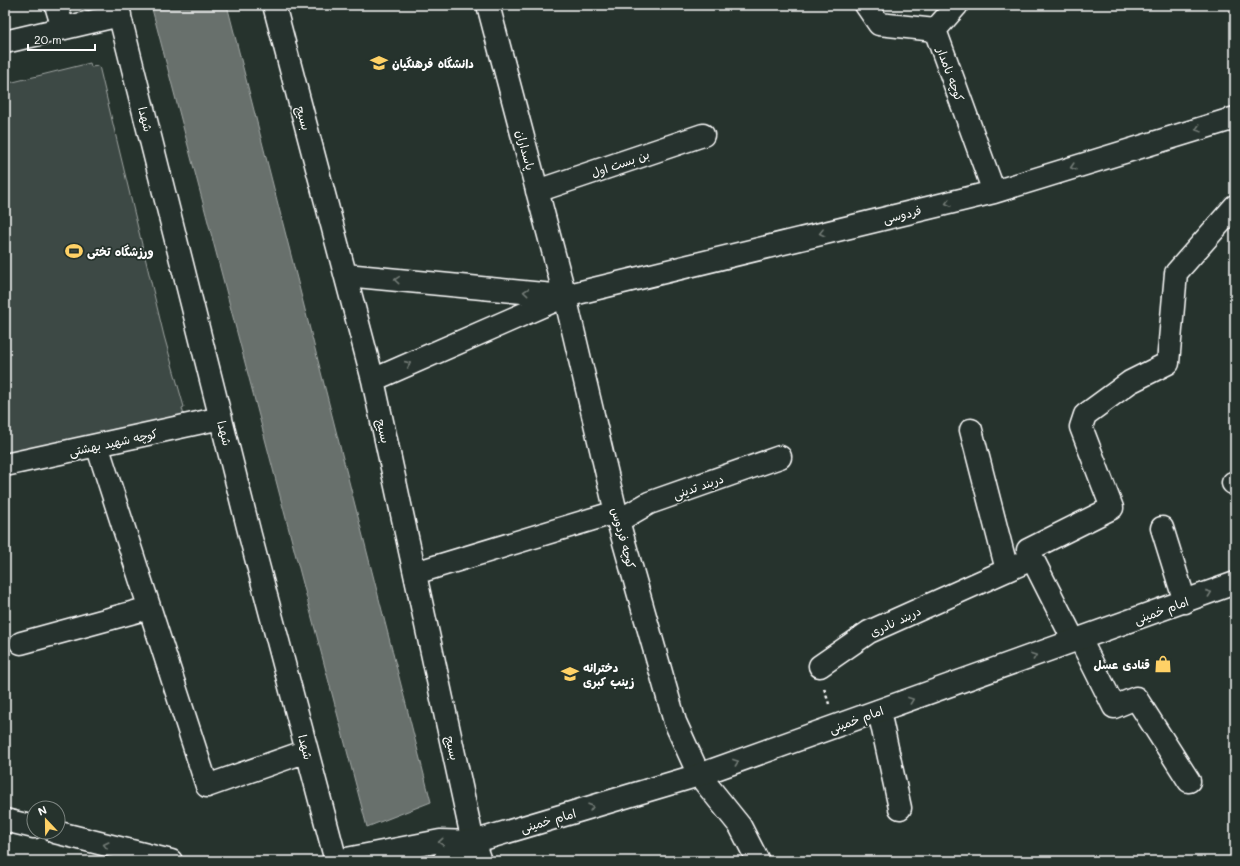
<svg xmlns="http://www.w3.org/2000/svg" width="1240" height="866" viewBox="0 0 1240 866" font-family="Mali,'Playpen Sans Arabic',sans-serif">
	<style>
		.green { fill: #3e4944; stroke: #9ea4a2 }
		.water { fill: #67706c; stroke: #a4a9a7 }
		.lines { fill: none; stroke-linecap: round; stroke-linejoin: round }
		.minor-casing { stroke: #fff; stroke-width: 25 }
		.major-casing { stroke: #fff; stroke-width: 25 }
		.path { stroke: #fff; stroke-width: 2.5; stroke-dasharray: 4 3; stroke-linecap: butt }
		.minor { stroke: #26332d; stroke-width: 22 }
		.major { stroke: #26332d; stroke-width: 22 }
		.oneway { stroke: #727a76 }
		.labels { text-anchor: middle; dominant-baseline: central; stroke-width: 3.5; stroke-linejoin: round; paint-order: stroke }
		.poi-label { font-size: 12px; font-weight: bold; fill: #fff; stroke: #26332d; text-anchor: start }
		.street-label { font-size: 12px; fill: #fff; stroke: #26332d }
	</style>
	<rect width="100%" height="100%" fill="#26332d"/>
	<filter id="ink" filterUnits="userSpaceOnUse"><feTurbulence type="fractalNoise" baseFrequency=".025" numOctaves="2"/><feDisplacementMap in="SourceGraphic" scale="8" xChannelSelector="R" yChannelSelector="G"/><feConvolveMatrix kernelMatrix="1 2 1 2 8 2 1 2 1" color-interpolation-filters="sRGB"/></filter>
	<g filter="url(#ink)">
		<path class="green" d="M90,63L91,67L99,66L164,336L184,407L182,408L184,416L5,461V84Z"/>
		<path class="water" d="M151,5H227L431,802L367,827Z"/>
		<g class="lines">
			<g class="minor-casing">
				<path id="minor" d="M56,5L63,28
					M117,5L250,535L336,861
					M274,5L373,380L473,842L480,861
					M488,5L565,296L618,521L675,722L699,775L740,826L758,861
					M866,5L879,24L935,30L994,192
					M935,30L957,5
					M5,42L120,15
					M537,191L703,135
					M346,275L564,296
					M373,380L565,296L994,192L1235,118
					M971,430L1007,570
					M97,445L207,786L307,751
					M5,465L221,418
					M1233,483H1235
					M618,521L649,503L780,457
					M1162,528L1185,602
					M415,573L616,512
					M1080,639L1114,707L1136,698L1189,781
					M1074,641L1028,550L1112,508L1081,427L1085,415L1130,382L1168,363L1176,273L1235,206
					M21,643L149,608
					M820,666L869,632L1032,559
					M879,711L900,808"/>
			</g>
			<g class="major-casing">
				<path id="major" d="M5,820L34,827
					M55,832L171,861
					M473,842L699,775L1235,583
					M336,861L440,841L473,842L444,861"/>
			</g>
			<path class="path" d="M824,688L829,704"/>
			<use href="#minor" class="minor"/>
			<use href="#major" class="major"/>
		</g>
		<defs><path id="oneway-chevron" d="M-2-3.5L2.5 0L-2 3.5" fill="none" stroke-width="1.6" stroke-linecap="round" stroke-linejoin="round"/></defs>
		<g class="oneway">
			<use href="#oneway-chevron" transform="translate(1198 129) rotate(163)"/>
			<use href="#oneway-chevron" transform="translate(1073 167) rotate(163)"/>
			<use href="#oneway-chevron" transform="translate(948 203) rotate(166)"/>
			<use href="#oneway-chevron" transform="translate(822 233) rotate(166)"/>
			<use href="#oneway-chevron" transform="translate(397 280) rotate(-175)"/>
			<use href="#oneway-chevron" transform="translate(526 292) rotate(-175)"/>
			<use href="#oneway-chevron" transform="translate(408 364) rotate(-24)"/>
			<use href="#oneway-chevron" transform="translate(1209 593) rotate(-20)"/>
			<use href="#oneway-chevron" transform="translate(1034 656) rotate(-20)"/>
			<use href="#oneway-chevron" transform="translate(911 700) rotate(-20)"/>
			<use href="#oneway-chevron" transform="translate(736 762) rotate(-20)"/>
			<use href="#oneway-chevron" transform="translate(591 807) rotate(-16)"/>
			<use href="#oneway-chevron" transform="translate(441 842) rotate(176)"/>
			<use href="#oneway-chevron" transform="translate(106 845) rotate(-166)"/>
		</g>
	</g>
	<defs>
		<g id="university-bare" transform="scale(1.38)"><path d="M0-5L7-2L0 1L-7-2ZM-4 1L0 2.5L4 1V4Q0 6-4 4Z" fill="#ffd166" stroke="#26332d" stroke-width="2.5" paint-order="stroke"/></g>
		<g id="stadium-bare" transform="scale(1.38)"><path d="M0-5a6.5 5 0 1 0 0 10a6.5 5 0 1 0 0-10ZM-3.5-1.8h7v3.6h-7Z" fill="#ffd166" stroke="#26332d" stroke-width="2.5" paint-order="stroke"/></g>
		<g id="shop-bare" transform="scale(1.38)"><path d="M-5-2.5h2.3a2.7 3.5 0 0 1 5.4 0H5L5.5 6h-11ZM-1.5-2.5h3a1.5 2.3 0 0 0-3 0Z" fill="#ffd166" stroke="#26332d" stroke-width="2.5" paint-order="stroke"/></g>
		<g id="school-bare" transform="scale(1.38)"><path d="M0-5L7-2L0 1L-7-2ZM-4 1L0 2.5L4 1V4Q0 6-4 4Z" fill="#ffd166" stroke="#26332d" stroke-width="2.5" paint-order="stroke"/></g>
	</defs>
	<g fill-rule="evenodd">
		<use href="#university-bare" x="379" y="63"/>
		<use href="#stadium-bare" x="74" y="251"/>
		<use href="#shop-bare" x="1163" y="664"/>
		<use href="#school-bare" x="570" y="674"/>
	</g>
	<g class="labels">
		<g class="poi-label">
			<text x="392" y="63">دانشگاه فرهنگیان</text>
			<text x="87" y="251">ورزشگاه تختی</text>
			<text x="1150" y="664" text-anchor="end">قنادی عسل</text>
			<text x="583" y="667">دخترانه<tspan x="583" dy="14">زینب کبری</tspan></text>
		</g>
		<g class="street-label">
			<text transform="translate(951 74) rotate(70)">کوچه نامدار</text>
			<text transform="translate(304 118) rotate(75)">بسیج</text>
			<text transform="translate(146 119) rotate(76)">شهدا</text>
			<text transform="translate(526 150) rotate(75)">پاسداران</text>
			<text transform="translate(620 163) rotate(-19)">بن بست اول</text>
			<text transform="translate(902 214) rotate(-14)">فردوسی</text>
			<text transform="translate(384 431) rotate(78)">بسیج</text>
			<text transform="translate(225 433) rotate(76)">شهدا</text>
			<text transform="translate(113 442) rotate(-12)">کوچه شهید بهشتی</text>
			<text transform="translate(698 486) rotate(-19)">دربند تدینی</text>
			<text transform="translate(624 538) rotate(75)">کوچه فردوس</text>
			<text transform="translate(1161 610) rotate(-20)">امام خمینی</text>
			<text transform="translate(895 621) rotate(-25)">دربند نادری</text>
			<text transform="translate(856 719) rotate(-20)">امام خمینی</text>
			<text transform="translate(306 747) rotate(75)">شهدا</text>
			<text transform="translate(453 748) rotate(78)">بسیج</text>
			<text transform="translate(548 820) rotate(-16)">امام خمینی</text>
		</g>
	</g>
	<rect width="1240" height="866" fill="none" stroke="#26332d" stroke-width="20"/>
	<rect x="10" y="10" width="1220" height="846" fill="none" stroke="#fff" stroke-width="1.5" filter="url(#ink)"/>
	<g transform="translate(46 820) rotate(338)"><circle r="19" fill="#26332d" stroke="#7d8581"/>
	<path d="M0-3L7 15L0 10L-7 15Z" fill="#ffd166"/>
	<text y="-6" font-size="11" font-weight="bold" text-anchor="middle" fill="#ffffff">N</text>
	</g>
	<path d="M28 44v6h67v-6" fill="none" stroke="#ffffff" stroke-width="2"/>
	<text x="34" y="44" font-size="12" fill="#ffffff" stroke="#26332d" stroke-width="3" paint-order="stroke">20 m</text>
</svg>
